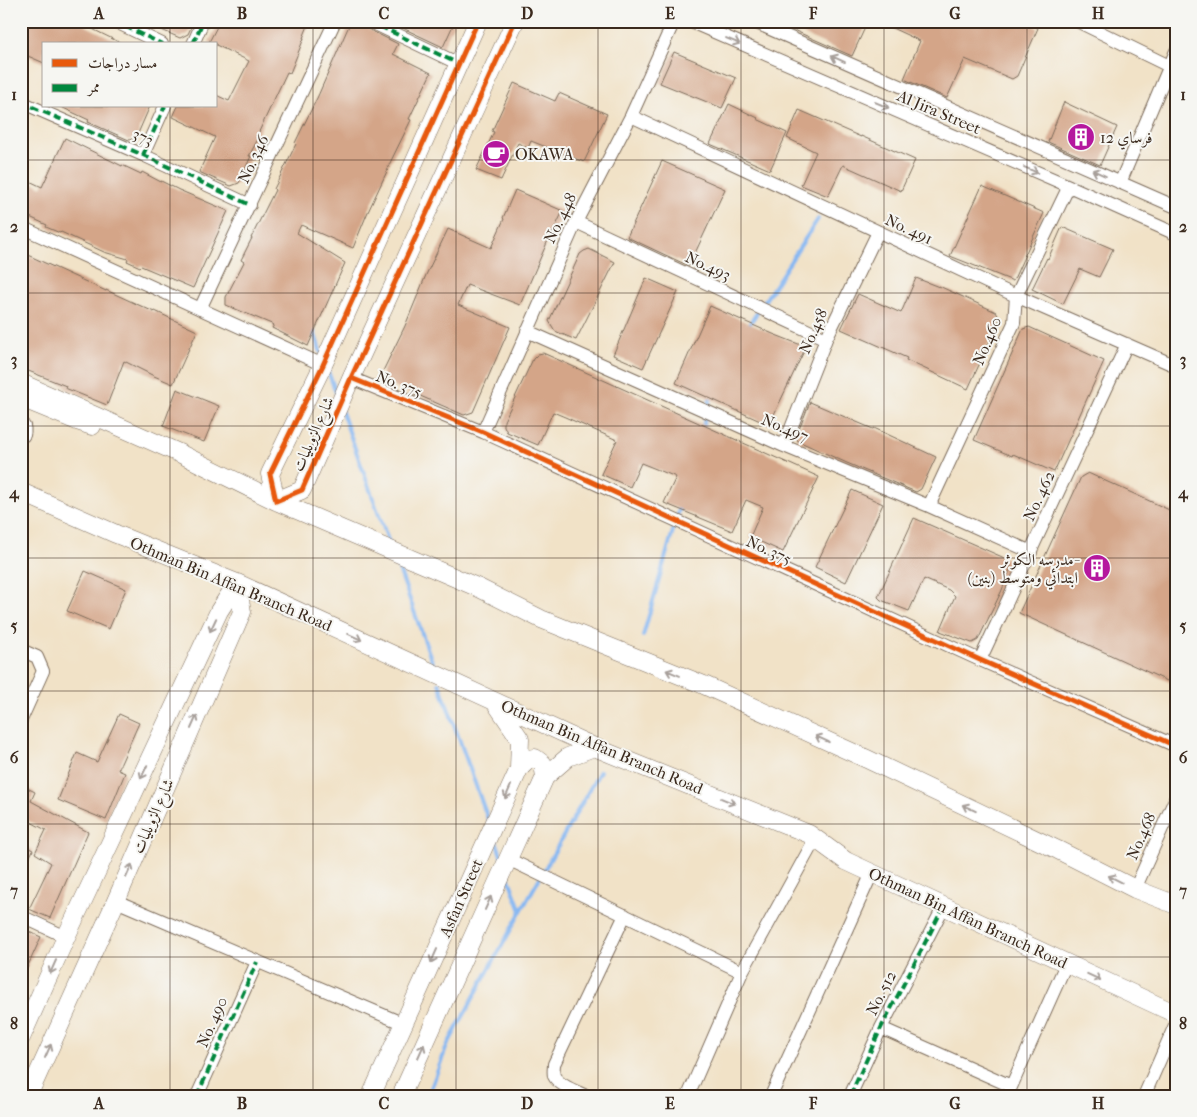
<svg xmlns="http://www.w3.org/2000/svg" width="1197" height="1117" viewBox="0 0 1197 1117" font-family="'IM FELL French Canon',Amiri,serif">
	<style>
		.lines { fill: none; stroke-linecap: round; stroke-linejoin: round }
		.stream { stroke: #86b7f2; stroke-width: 4 }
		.building { fill: #d4a588 }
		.street-casing { stroke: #7b6a59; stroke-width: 14 }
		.secondary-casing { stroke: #7b6a59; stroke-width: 19 }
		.primary-casing { stroke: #7b6a59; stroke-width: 21 }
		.street { stroke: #fff; stroke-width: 12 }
		.secondary { stroke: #fff; stroke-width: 18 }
		.primary { stroke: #fff; stroke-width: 19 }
		.quiet { stroke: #00873e; stroke-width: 4; stroke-dasharray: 8 4; stroke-linecap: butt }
		.cycleway-casing { stroke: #f6f6f2; stroke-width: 8 }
		.cycleway { stroke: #e8590c; stroke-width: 5 }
		.oneway { stroke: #a79f9a }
		.grid { fill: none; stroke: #3b2a1e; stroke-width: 1; stroke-opacity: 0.55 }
		.labels { text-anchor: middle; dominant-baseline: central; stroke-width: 4; stroke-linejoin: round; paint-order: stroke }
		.street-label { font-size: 16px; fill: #3b2a1e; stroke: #f6f6f2 }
		.poi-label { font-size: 16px; fill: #3b2a1e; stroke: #f6f6f2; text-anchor: start }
		.neatline { fill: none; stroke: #3b2a1e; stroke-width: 2 }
		.grid-label { font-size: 16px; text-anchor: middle; font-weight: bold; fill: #3b2a1e }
	</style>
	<rect width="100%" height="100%" fill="#f6f6f2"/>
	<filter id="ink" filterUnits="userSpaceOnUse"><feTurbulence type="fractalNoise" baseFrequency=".02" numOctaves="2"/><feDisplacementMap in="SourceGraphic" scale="10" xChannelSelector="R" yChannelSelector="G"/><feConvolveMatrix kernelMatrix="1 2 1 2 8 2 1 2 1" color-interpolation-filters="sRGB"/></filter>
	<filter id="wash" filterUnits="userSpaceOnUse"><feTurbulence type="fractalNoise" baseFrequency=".0096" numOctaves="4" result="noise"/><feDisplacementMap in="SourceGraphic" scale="20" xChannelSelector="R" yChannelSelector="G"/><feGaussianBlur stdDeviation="1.12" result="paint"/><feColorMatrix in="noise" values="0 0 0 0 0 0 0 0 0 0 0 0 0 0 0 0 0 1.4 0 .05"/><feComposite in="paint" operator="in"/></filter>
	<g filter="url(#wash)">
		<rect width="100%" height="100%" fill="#f1e2c7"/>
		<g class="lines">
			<path class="stream" d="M747,328L818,219
				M313,329L321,353
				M327,369L337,395
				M342,412L389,543
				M702,430L711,395
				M395,558L434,667
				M643,636L680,506
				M439,683L489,822
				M495,838L502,858
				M507,874L521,911
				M428,1096L447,1046L521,911L600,771"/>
		</g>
		<g id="blocks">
			<path class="building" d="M21,21H76L123,44H44V63L21,53Z
				M141,21H194L188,34L180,38Z
				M220,21H310L303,38H304L290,73L287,72L256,138L258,139L249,156H251L239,183L231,186L199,172L215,137L173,117L178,106H216V95L229,101L249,61L216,45V44L209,42Z
				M351,21H361L362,25L366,28L398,44L393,54L431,73L409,119L411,120L388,167H389L367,214L353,248L301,225L297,233L345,263L308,346L272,328L274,325L226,305V297L244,262L241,260L252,238H251L275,190L274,189L296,144L295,143L318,96Z
				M388,21H455L443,47Z
				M773,21H868L852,56Z
				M877,21H1023L1038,28L1017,76L1012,79L965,59L947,98L904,79L920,41Z
				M674,52L736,78L722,108L660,83Z
				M514,83L555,101L559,93L607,114L584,162L531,141L528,148L518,143L501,180L476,170L494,132L492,131Z
				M1064,102L1117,127L1100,165L1048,142Z
				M729,104L758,118L757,119L787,133L770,170L710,144Z
				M59,106H150L136,138L129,140L88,122L89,120Z
				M799,110L861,137V136L915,160L901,191L843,165L828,196L801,185L816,152L787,138Z
				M65,138L122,166V165L141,174L142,172L161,182V181L179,190L228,211L193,288L141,266L140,267L127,261L128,259L104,252L61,232L60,233L46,227L47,225L21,213V177L42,187Z
				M662,161L725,189L689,266L627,237Z
				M982,186L1044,213L1013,281L950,256Z
				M515,190L563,211L550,238H549L520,305L467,285L458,305L510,327L473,412L464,415L418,395L417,396L382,382V373L405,326L426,275L448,229L491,248L504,219L503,218Z
				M1062,227L1113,249L1099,277L1080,269L1063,304L1032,289L1047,258L1048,259Z
				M589,249L615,262L576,340L555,331L549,321L580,254L584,251Z
				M21,252L106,291V290L154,312L155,311L197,331L173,384L154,376L124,361L107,405L65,388L66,386L21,368Z
				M646,278L678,292L643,368L613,355Z
				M916,278L939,287V286L996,312L1000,319L968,389L906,360L907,358L841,329L858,294L901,313Z
				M710,306L773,334L801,345L803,348L804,351L769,425L676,383Z
				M1029,327L1104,361L1054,472L1013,454L1012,456L974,440L1023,329Z
				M543,353L819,477L783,552L750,537L763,507L746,500L732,531L664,503L676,477L641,463L630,487L601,474L617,440L565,417L553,412L538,445L507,432L504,426V421L533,359L538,354Z
				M177,389L219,406L204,442L163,426Z
				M810,402L873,429L874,428L936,457L921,489L916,492L847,463L798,441L796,437Z
				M1088,473L1176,513V685L1019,613L1081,477Z
				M852,490L883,504L846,582L815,567Z
				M914,518L1009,560L1011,567L1002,590L978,640L972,643L940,631L955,596L949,590L924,579L909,611L881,600L878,597Z
				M85,571L126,589L109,629L67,611Z
				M119,714L139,723L118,770L125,773L106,820L58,800L77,753L97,762Z
				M21,785L35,792L31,801L88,832L50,918L29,909L51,863L35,853L46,830L23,818L21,822Z
				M21,844L33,850L21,875Z
				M21,928L41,937L21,981Z"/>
		</g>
	</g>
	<g filter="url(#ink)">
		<use href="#blocks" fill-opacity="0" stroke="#7b6a59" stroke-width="1"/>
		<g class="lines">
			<g class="street-casing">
				<path id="street" d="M114,21L162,44
					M369,21L459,64
					M689,21L1069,186L1176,234
					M752,21L1176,207
					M1077,21L1169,66
					M193,44L203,21
					M21,102L143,155L250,205
					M631,116L1016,296L1176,366
					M143,155L165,106
					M1120,183L1176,51
					M576,222L826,339
					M21,227L323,365
					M200,309L335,21
					M527,331L784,446L929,506L1031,552
					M351,378L483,432L980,660L1176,746
					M483,432L576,222L631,116L674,21
					M784,446L826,339L878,232
					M929,506L1014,323L1016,296L1069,186
					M21,650L37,657L43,671L21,720
					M980,660L1127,344
					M508,859L742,972
					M1135,889L1176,797
					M116,901L404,1024
					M21,916L66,937
					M881,1028L1011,1086
					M197,1096L257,962
					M586,1096C578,1092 558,1085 554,1076C553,1073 554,1067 554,1064L625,915
					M688,1096L742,972L815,839
					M771,1096L872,873
					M850,1096L881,1028L944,906
					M1007,1096L1066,964
					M1144,1096L1176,1023"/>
			</g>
			<g class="secondary-casing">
				<path id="secondary" d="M478,21L323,365L270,474L276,501L302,490L351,378L515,21
					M21,383L181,454L276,501L479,588L541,619L704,685L867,759L1058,850L1135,889L1176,905
					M21,398L77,421L92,426
					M21,492L116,534L237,583L594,747L809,834L846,861L1176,1014
					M519,769L529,759L535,758L543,764L545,777
					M21,1038L66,937L219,611L237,583
					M28,1096L116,901L242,612L237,583
					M371,1096L519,769L520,739L495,702
					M401,1096L545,777L568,757L594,747"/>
			</g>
			<g class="primary-casing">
				<path id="primary" d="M21,428V433"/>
			</g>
			<use href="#street" class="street"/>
			<use href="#secondary" class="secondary"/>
			<use href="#primary" class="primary"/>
			<path class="quiet" d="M114,21L162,44
				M369,21L459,64
				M193,44L203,21
				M21,102L143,155L250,205
				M143,155L165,106
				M197,1096L257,962
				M850,1096L881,1028L944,906"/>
			<g class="cycleway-casing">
				<path id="cycleway" d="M478,21L323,365L270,474L276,501L302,490L351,378L515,21
					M351,378L483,432L980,660L1176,746"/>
			</g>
			<use href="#cycleway" class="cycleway"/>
		</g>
		<defs><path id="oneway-shaft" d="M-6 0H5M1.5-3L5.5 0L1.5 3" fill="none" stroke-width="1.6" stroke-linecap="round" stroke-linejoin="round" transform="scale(1.25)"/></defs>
		<g class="oneway">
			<use href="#oneway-shaft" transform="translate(733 41) rotate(23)"/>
			<use href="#oneway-shaft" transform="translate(838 59) rotate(-156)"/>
			<use href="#oneway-shaft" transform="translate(882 105) rotate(23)"/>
			<use href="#oneway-shaft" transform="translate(1031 170) rotate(23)"/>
			<use href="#oneway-shaft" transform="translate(1099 173) rotate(-156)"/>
			<use href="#oneway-shaft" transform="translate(213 625) rotate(115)"/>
			<use href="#oneway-shaft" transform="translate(355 637) rotate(25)"/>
			<use href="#oneway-shaft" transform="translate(673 673) rotate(-158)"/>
			<use href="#oneway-shaft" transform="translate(194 722) rotate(-66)"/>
			<use href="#oneway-shaft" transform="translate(822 739) rotate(-155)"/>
			<use href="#oneway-shaft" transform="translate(144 772) rotate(115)"/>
			<use href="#oneway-shaft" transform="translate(508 792) rotate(114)"/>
			<use href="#oneway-shaft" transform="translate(728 801) rotate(22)"/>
			<use href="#oneway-shaft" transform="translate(969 808) rotate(-155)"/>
			<use href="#oneway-shaft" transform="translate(129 871) rotate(-66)"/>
			<use href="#oneway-shaft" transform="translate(1115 879) rotate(-153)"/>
			<use href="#oneway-shaft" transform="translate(488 903) rotate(-66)"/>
			<use href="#oneway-shaft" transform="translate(434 956) rotate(114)"/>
			<use href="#oneway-shaft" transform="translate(53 967) rotate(114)"/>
			<use href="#oneway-shaft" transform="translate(1094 977) rotate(25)"/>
			<use href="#oneway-shaft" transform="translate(48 1051) rotate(-66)"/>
			<use href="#oneway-shaft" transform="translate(421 1051) rotate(-66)"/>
		</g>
	</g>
	<path class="grid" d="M170,21V44M313,21V1096M456,21V1096M598,21V1096M741,21V1096M884,21V1096M1027,21V1096M170,106V1096M21,160H1176M21,293H1176M21,426H1176M21,558H1176M21,691H1176M21,824H1176M21,957H1176"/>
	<defs>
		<g id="building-disc" transform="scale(1.4375)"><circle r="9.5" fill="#b5179e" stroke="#f6f6f2"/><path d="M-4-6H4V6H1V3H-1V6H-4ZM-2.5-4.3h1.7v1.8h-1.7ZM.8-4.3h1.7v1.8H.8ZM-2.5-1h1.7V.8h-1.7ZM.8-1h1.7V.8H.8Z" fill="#fff"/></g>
		<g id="cafe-disc" transform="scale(1.4375)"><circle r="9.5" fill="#b5179e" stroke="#f6f6f2"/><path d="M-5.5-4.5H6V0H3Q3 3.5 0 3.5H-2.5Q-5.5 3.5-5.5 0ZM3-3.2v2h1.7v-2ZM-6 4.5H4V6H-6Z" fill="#fff"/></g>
	</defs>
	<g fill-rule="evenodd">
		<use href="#building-disc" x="1081" y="137"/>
		<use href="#cafe-disc" x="496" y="154"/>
		<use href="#building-disc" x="1097" y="568"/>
	</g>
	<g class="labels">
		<g class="street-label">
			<text transform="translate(939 112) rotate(23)">Al Jira Street</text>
			<text transform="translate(143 137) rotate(24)">373</text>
			<text transform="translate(253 159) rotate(-65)">No. 346</text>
			<text transform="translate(560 218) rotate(-64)">No. 448</text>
			<text transform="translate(909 229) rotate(25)">No. 491</text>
			<text transform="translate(708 266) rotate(25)">No.493</text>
			<text transform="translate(813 331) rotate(-66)">No.458</text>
			<text transform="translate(987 341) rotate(-67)">No.460</text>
			<text transform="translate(399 384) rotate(22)">No. 375</text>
			<text transform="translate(785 428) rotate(23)">No.497</text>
			<text transform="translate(313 434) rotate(-66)">شارع الزويليات</text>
			<text transform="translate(1039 496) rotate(-65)">No. 462</text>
			<text transform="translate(769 550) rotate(25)">No. 375</text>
			<text transform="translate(231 584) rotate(23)">Othman Bin Affan Branch Road</text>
			<text transform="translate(602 747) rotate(23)">Othman Bin Affan Branch Road</text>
			<text transform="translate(153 816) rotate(-66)">شارع الزويليات</text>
			<text transform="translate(1141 836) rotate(-66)">No.468</text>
			<text transform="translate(461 898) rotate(-66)">Asfan Street</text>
			<text transform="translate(968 918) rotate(25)">Othman Bin Affan Branch Road</text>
			<text transform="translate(881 993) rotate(-63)">No. 512</text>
			<text transform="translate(212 1022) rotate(-66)">No. 490</text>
		</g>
		<g class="poi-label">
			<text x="1100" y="137">فرساي 12</text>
			<text x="515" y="154">OKAWA</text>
			<text x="1078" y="559" text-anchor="end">مدرسه الكوثر-<tspan x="1078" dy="18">ابتدائي ومتوسط (بنين)</tspan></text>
		</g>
	</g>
	<rect width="1197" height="1117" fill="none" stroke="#f6f6f2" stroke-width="55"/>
	<rect x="42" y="42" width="175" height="65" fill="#f6f6f2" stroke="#aba49d"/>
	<rect x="52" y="59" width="25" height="8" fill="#e8590c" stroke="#aba49d"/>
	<text x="88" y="68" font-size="15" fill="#3b2a1e">مسار دراجات</text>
	<rect x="52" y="84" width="25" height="8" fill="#00873e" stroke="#aba49d"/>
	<text x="88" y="92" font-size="15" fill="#3b2a1e">ممر</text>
	<rect x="28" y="28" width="1142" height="1062" class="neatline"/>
	<g class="grid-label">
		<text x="99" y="19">A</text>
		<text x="242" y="19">B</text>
		<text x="384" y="19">C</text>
		<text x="527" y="19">D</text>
		<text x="670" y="19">E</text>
		<text x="813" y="19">F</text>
		<text x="955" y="19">G</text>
		<text x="1098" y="19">H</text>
		<text x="14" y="100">1</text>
		<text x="1183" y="100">1</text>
		<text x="14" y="232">2</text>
		<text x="1183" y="232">2</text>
		<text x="14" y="365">3</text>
		<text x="1183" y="365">3</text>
		<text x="14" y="498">4</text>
		<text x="1183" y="498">4</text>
		<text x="14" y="631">5</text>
		<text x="1183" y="631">5</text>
		<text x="14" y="763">6</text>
		<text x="1183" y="763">6</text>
		<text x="14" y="896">7</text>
		<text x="1183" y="896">7</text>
		<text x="14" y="1029">8</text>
		<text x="1183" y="1029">8</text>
		<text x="99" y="1109">A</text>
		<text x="242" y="1109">B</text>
		<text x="384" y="1109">C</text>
		<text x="527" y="1109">D</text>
		<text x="670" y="1109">E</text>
		<text x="813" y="1109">F</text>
		<text x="955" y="1109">G</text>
		<text x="1098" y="1109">H</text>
	</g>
</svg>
